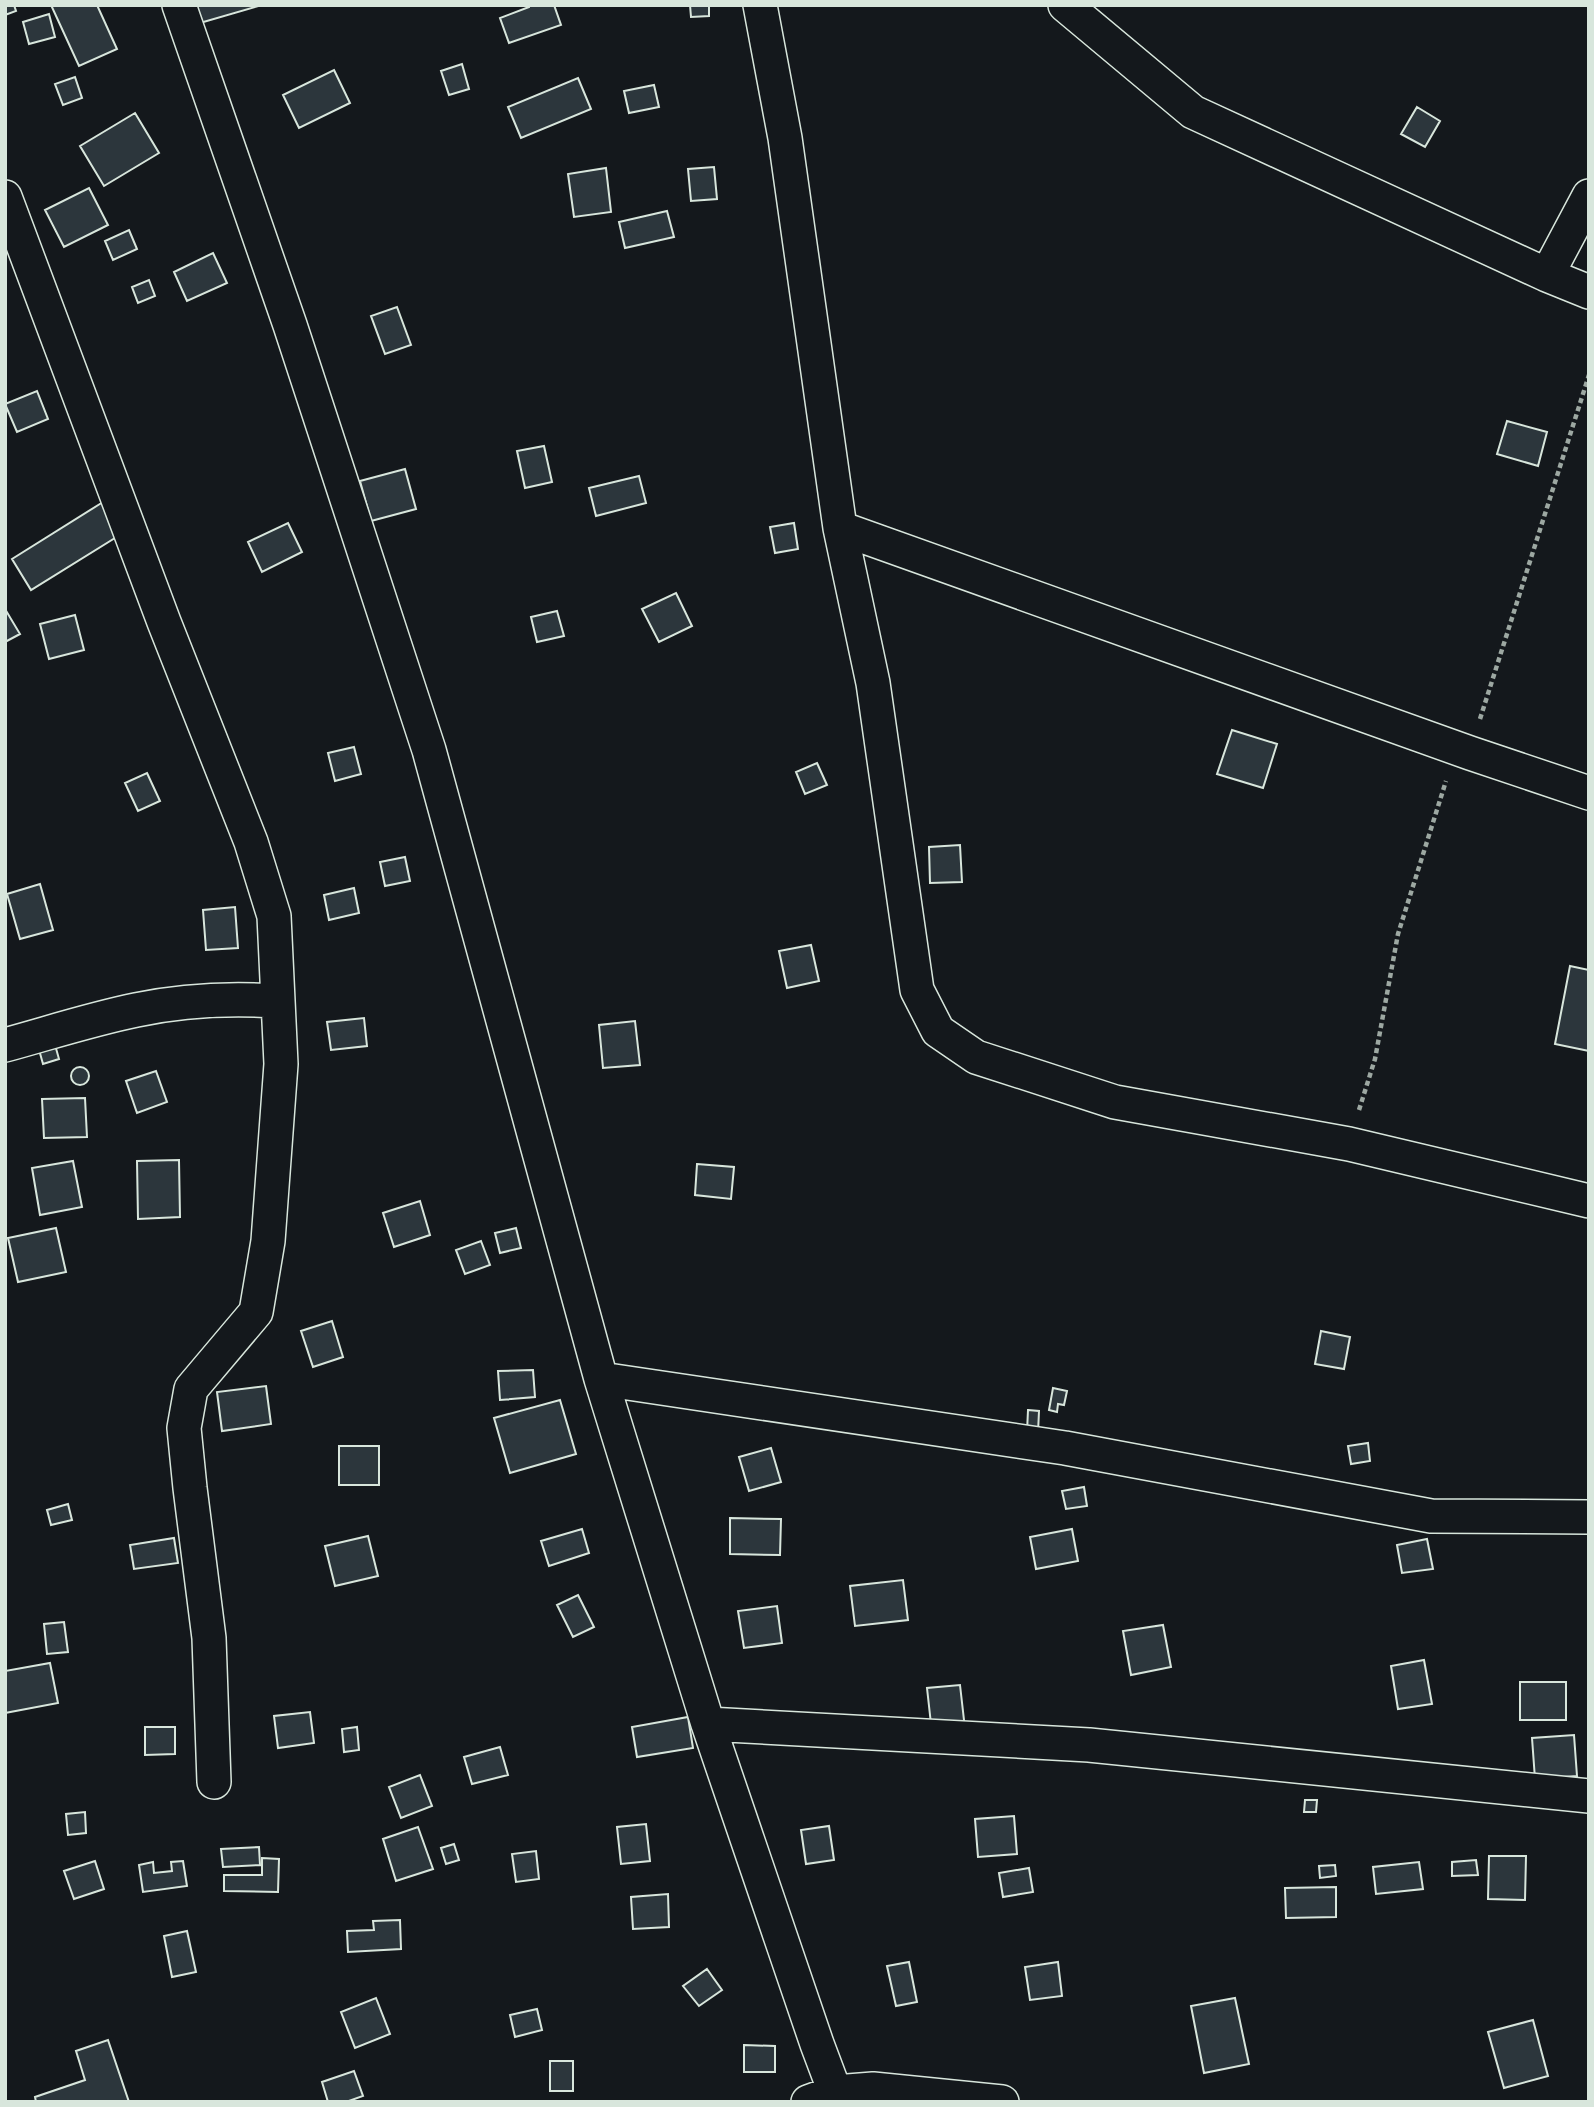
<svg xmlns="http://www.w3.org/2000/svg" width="1594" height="2107" viewBox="0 0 1594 2107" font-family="'Crimson Pro',serif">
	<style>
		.building { fill: #2c363c; stroke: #d8e6dc; stroke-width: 2 }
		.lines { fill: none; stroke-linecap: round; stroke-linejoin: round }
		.street-casing { stroke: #d8e6dc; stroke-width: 36 }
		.path { stroke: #9da8a2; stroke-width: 4.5; stroke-dasharray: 5 3.5; stroke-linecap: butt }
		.street { stroke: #14181c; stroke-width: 33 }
	</style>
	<rect width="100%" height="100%" fill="#14181c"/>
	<path class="building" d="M5,5H14L16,11L5,15Z
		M51,5H97L117,49L79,66Z
		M195,5H262L200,23Z
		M529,5H554L561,25L509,43L500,18L529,7Z
		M690,5H709V16L691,17Z
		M49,14L55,37L29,44L23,22Z
		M462,64L469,89L449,95L441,71Z
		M334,70L350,103L299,128L283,95Z
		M75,77L82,98L63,105L55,84Z
		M578,78L591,109L521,138L508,107Z
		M654,85L659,107L629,113L624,91Z
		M1417,107L1440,121L1425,147L1401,134Z
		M135,113L159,153L104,186L80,146Z
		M714,167L717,199L691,201L688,169Z
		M606,168L611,212L574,217L568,174Z
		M89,188L108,225L64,247L45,210Z
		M667,211L674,237L625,248L619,222Z
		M129,230L137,249L113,260L105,241Z
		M213,253L227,283L187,301L174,272Z
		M149,280L155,296L138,303L132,287Z
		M397,307L411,345L385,354L371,316Z
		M37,391L48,419L17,432L5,404Z
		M1507,421L1547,432L1538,466L1497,454Z
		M544,446L552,482L525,488L517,451Z
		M405,469L416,509L371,521L360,481Z
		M639,476L646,503L596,516L589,488Z
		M103,502L123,533L31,590L12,559Z
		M288,523L302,552L262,572L248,542Z
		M794,523L798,549L775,553L770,527Z
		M676,593L692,626L659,642L642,609Z
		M5,609L20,634L5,642Z
		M557,611L564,636L537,642L531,617Z
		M75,615L84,650L49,659L40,624Z
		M1232,730L1277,744L1263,788L1217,774Z
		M354,747L361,774L335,781L328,753Z
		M817,763L827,785L805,794L796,772Z
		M147,773L160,801L138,811L125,783Z
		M960,845L962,882L930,883L929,847Z
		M405,857L410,881L385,886L380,862Z
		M40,884L53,930L20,939L7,894Z
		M354,888L359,913L329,920L324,895Z
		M235,907L238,948L206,950L203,910Z
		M811,945L819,981L787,988L779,951Z
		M1570,966L1589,970V1051L1555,1044Z
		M364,1018L367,1046L331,1050L327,1022Z
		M635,1021L640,1065L603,1068L599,1025Z
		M52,1034L59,1059L43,1064L36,1039Z
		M71 1076a9 9 0 1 1 18 0a9 9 0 1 1-18 0Z
		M156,1071L167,1102L137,1113L126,1081Z
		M85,1098L87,1137L44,1138L42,1099Z
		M179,1160L180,1217L138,1219L137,1161Z
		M73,1161L82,1207L40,1215L32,1168Z
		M697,1164L734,1167L731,1199L695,1195Z
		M420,1201L430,1235L394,1247L383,1213Z
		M56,1228L66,1272L18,1282L8,1238Z
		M516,1228L521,1248L500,1253L495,1233Z
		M481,1241L490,1265L465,1274L456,1250Z
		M332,1321L343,1357L313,1367L301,1331Z
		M1321,1331L1350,1337L1344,1369L1315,1364Z
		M533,1370L535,1397L500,1400L498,1371Z
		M266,1386L271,1424L222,1431L217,1392Z
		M1053,1388L1067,1391L1064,1405L1058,1404L1057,1412L1049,1410Z
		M560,1400L576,1454L510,1473L494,1418Z
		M1028,1410L1039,1411L1038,1433L1027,1432Z
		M1368,1443L1370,1461L1351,1464L1348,1446Z
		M339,1446H379V1485H339Z
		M771,1448L781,1482L749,1491L739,1457Z
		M1084,1487L1087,1506L1066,1509L1062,1491Z
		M68,1504L72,1520L51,1525L47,1510Z
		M730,1518L781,1519L780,1555L730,1554Z
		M582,1529L589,1553L549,1566L541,1541Z
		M1072,1529L1078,1561L1036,1569L1030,1537Z
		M368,1536L378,1576L335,1586L325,1546Z
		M174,1538L178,1563L134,1569L130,1545Z
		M1427,1539L1433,1569L1402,1573L1397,1545Z
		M903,1580L908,1620L855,1626L850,1586Z
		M578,1595L594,1627L573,1637L557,1605Z
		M777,1606L782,1643L744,1648L738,1611Z
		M64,1622L68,1652L47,1654L44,1624Z
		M1163,1625L1171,1667L1131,1675L1123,1631Z
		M1424,1660L1432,1704L1398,1709L1391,1666Z
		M50,1663L58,1703L5,1713V1671Z
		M1520,1682H1566V1720H1520Z
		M960,1685L965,1729L932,1733L927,1688Z
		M310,1712L314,1743L278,1748L274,1716Z
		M688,1717L693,1748L637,1757L632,1727Z
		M145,1727H175V1754L145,1755Z
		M357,1727L359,1750L344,1752L342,1729Z
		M1574,1735L1577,1776L1535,1779L1532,1738Z
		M500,1747L508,1775L472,1784L464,1757Z
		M420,1775L432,1806L401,1818L389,1787Z
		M1305,1800H1317L1316,1812H1304Z
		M85,1812L86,1833L68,1835L66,1814Z
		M1014,1816L1017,1854L978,1857L975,1819Z
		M646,1824L650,1861L621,1864L617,1827Z
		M829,1826L834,1860L806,1864L801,1830Z
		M418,1827L433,1869L396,1881L383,1839Z
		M454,1844L459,1860L446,1864L441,1848Z
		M259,1847L260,1865L223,1867L221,1849Z
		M536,1851L539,1879L516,1882L512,1854Z
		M1489,1856H1526L1525,1900L1488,1899Z
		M262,1858L279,1859L278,1892L224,1891V1875H262Z
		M1476,1860L1478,1875L1452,1876V1862Z
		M95,1861L104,1889L74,1899L64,1871Z
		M183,1861L187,1886L143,1892L139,1865L153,1862L154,1873L172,1871L171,1862Z
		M1419,1862L1423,1889L1376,1894L1373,1867Z
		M1335,1865L1336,1876L1320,1878L1319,1866Z
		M1029,1868L1033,1892L1003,1897L999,1873Z
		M1336,1887V1917L1286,1918L1285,1888Z
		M668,1894L669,1927L633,1929L631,1897Z
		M400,1920L401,1949L348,1952L347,1931L374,1930L373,1921Z
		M187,1931L196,1972L172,1977L164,1936Z
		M909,1962L917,2002L896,2006L887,1966Z
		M1058,1962L1062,1996L1030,2000L1025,1967Z
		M707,1969L722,1990L699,2006L683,1986Z
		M376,1998L390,2034L355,2048L341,2012Z
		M1235,1998L1249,2064L1204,2073L1191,2006Z
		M537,2009L542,2030L515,2037L510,2015Z
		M1533,2020L1548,2076L1504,2088L1488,2032Z
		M108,2040L129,2102H36L35,2097L85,2080L76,2051Z
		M744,2045L775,2046V2072H744Z
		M550,2061H573V2091H550Z
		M354,2071L363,2096L346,2102H328L322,2082Z"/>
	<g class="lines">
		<g class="street-casing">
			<path id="street" d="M179,5L290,325L429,750L601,1379L708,1724L817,2044L835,2092
				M760,5L785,138L840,528L873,683L917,990L938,1031L976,1057L1115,1102L1349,1144L1589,1201
				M1065,5L1193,112L1547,275L1589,292
				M5,197L164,622L251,842L274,916L281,1064L268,1241L256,1312L191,1389L184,1428L190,1488L209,1638L214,1782
				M1547,275L1589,196
				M840,528L1470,753L1589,793
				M5,1045C49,1033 92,1019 136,1010C183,1000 230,998 277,1001
				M601,1379L1065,1448L1431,1516L1589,1517
				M708,1724L1089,1745L1589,1796
				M808,2102L835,2092L873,2089L1002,2102"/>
		</g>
		<path class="path" d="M1480,719L1589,375
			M1359,1110L1375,1059L1398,934L1446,781"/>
		<use href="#street" class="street"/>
	</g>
	<rect width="1594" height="2107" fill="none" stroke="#d8e6dc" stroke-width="14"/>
</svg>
